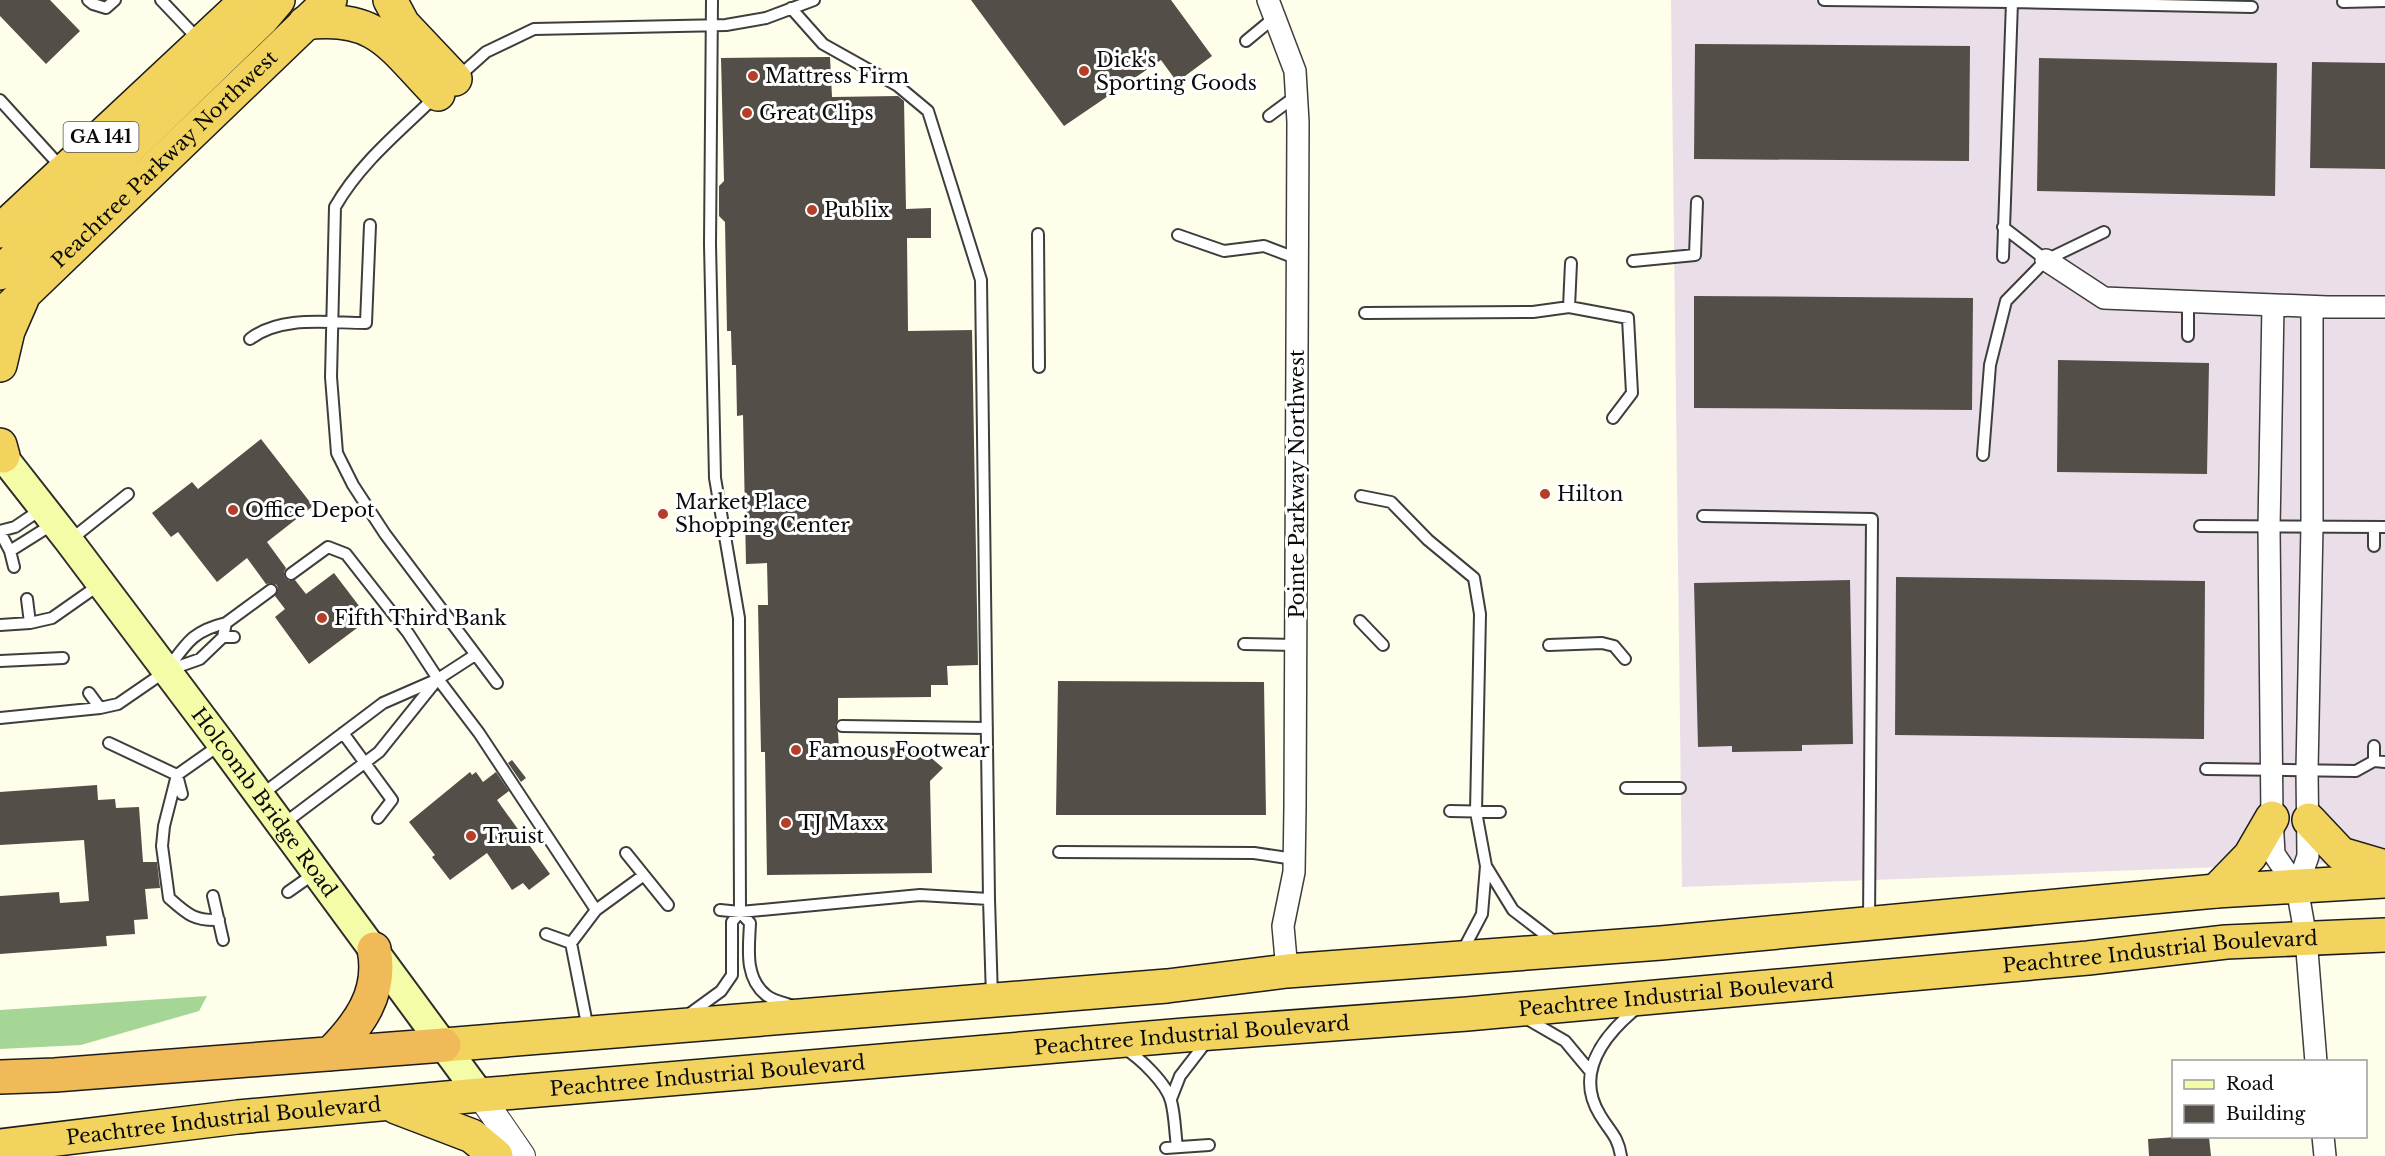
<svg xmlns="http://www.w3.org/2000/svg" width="2385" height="1156" viewBox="0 0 2385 1156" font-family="'Libre Baskerville',serif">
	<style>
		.industrial { fill: #eadfe9 }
		.forest { fill: #a6d696 }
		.building { fill: #534e48 }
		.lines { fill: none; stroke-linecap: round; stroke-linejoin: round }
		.service-casing { stroke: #3e3e3e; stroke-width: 14 }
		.minor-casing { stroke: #3e3e3e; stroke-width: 24 }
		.tertiary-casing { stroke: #3e3e3e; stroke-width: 28 }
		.secondary-casing { stroke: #2d2d2d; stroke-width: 32 }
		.trunk-casing { stroke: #1c1c1c; stroke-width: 36 }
		.motorway-casing { stroke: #1c1c1c; stroke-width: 36 }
		.service { stroke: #fff; stroke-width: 10 }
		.minor { stroke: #fff; stroke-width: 21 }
		.tertiary { stroke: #fff; stroke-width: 26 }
		.secondary { stroke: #f5fca7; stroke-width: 28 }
		.trunk { stroke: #f1d35e; stroke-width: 33 }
		.motorway { stroke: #efba57; stroke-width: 33 }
		.poi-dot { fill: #b53e29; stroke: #fff; stroke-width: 2 }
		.labels { text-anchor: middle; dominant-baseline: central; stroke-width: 6; stroke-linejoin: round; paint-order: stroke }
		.shield { fill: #fff; stroke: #545454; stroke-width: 1.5 }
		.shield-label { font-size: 18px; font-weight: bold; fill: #0b0b0b }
		.poi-label { font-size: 20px; fill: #0b0b0b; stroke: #fff; text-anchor: start }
		.street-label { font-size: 20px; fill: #0b0b0b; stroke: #fff }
	</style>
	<rect width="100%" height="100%" fill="#fefeea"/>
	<path class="industrial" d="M1671,0H2385V861L1682,887Z"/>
	<path class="forest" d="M207,996L199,1011L81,1045L0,1049V1010Z"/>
	<path class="building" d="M0,0H50L80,31L46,64L0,16Z
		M971,0H1171L1212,56L1177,82L1161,60L1064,126Z
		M1695,44L1970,46L1969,161L1694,159Z
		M830,57L832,97L898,96L904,101L906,209L931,208V238H907L908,331L972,330L978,665L947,666L948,685H931V697L838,698V720L835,725L838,733L839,748L929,747V756L943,768L930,781L932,873L767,875L765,752H761L758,605H768L767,563L746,564L743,415L737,416L736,365H732L731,331H727L725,222L719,216V186L724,181L721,58Z
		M2039,58L2277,63L2275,196L2037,191Z
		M2312,62L2385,63V169L2310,168Z
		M1694,296L1973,298L1972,410L1694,408Z
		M2058,360L2209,363L2207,474L2057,472Z
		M261,439L313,506L267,542L286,568L284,572L285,578L289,581L295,580L306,594L334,573L369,619L309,664L275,617L285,609L275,596L278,590L277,585L271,583L266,584L247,558L217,582L178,532L171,537L152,513L192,482L198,489Z
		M1896,577L2205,581L2204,739L1895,735Z
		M1850,580L1853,744L1802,745V751L1732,752V746L1698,747L1694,583Z
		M1058,681L1264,682L1266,815H1056Z
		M512,760L526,778L521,782L508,763Z
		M470,772L472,775L476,772L483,782L496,772L509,791L497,800L550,874L529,890L523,883L512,890L487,853L450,880L432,857L435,855L409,822Z
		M97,785L98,800L115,799L116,808L139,807L143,862H157L160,888L145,889L148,919L134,920L135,934L106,936L107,946L0,954V896L59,892L60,903L89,901L84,840L0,845V792Z
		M2177,1137H2209L2211,1156H2149L2148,1139Z"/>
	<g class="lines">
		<g class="service-casing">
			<path id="service" d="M88,0L93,4L106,8L115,0
				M161,0L200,41
				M712,0L710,244L715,478L739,618L740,912L750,923C749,948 744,977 766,995C773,1001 785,1003 793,1006
				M1824,0L2012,2
				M2343,2L2385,1
				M791,8L823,44L898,86L928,111L981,280L989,899L992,998
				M1246,41L1275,17
				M457,78L486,52L534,29L726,25L766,18L814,0
				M436,96C400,131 360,163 335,207L331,377L337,453L353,485L385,534L497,683
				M0,100L61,167
				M1269,116L1296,96
				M2003,227L2046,260
				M1038,234L1039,367
				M1178,235L1224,251L1264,246L1298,259
				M2003,257L2012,2L2252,7
				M1633,261L1695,255L1697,202
				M1571,263L1569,307L1628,318L1632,393L1613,418
				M1365,313L1533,312L1569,307
				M2188,336V302
				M250,339C281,315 328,323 366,323L370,225
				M1983,455L1990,365L2006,301L2046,260L2104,232
				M1361,496L1391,502L1428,540L1474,578L1480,614L1476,812L1486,866L1482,914L1462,952
				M1703,516L1872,519L1869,921
				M2200,526L2385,527
				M2374,528V546
				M0,531L15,527L43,508
				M0,532L10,551L14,567
				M69,541L128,494
				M10,551L53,524
				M291,574L328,547L346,554L408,633L438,679L479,733L596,910
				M1360,621L1383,645
				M30,623L52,618L99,585
				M226,623L271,590
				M0,625L30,623L27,599
				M1244,644L1296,645
				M1549,645L1602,643L1614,646L1625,659
				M0,661L63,658
				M167,670C186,644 192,631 226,623L223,637H234
				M89,693L100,708
				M0,718L100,708L118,704L166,671L200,659L223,637
				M842,726L987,728
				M343,733L392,800L378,818
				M109,743L177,775L221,744
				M2374,746V761L2385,762
				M2206,769L2356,771L2374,761
				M177,775L164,826L162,846L169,898C187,914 194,921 219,920
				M177,775L182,794
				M1626,788H1680
				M261,795L383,703L438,679L475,655
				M1450,811L1500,812
				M282,825L379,752L436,681
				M1059,852L1254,853L1294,859
				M626,853L668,905
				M1486,866L1513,910L1556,943
				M288,892L315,873
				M213,896L223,940
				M720,910L740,912L920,895L989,899
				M546,934L571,943L588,1029
				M571,943L596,910L644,875
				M688,1015L721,991L732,975V922L740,912
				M1527,1019L1565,1041L1590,1071
				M1125,1049C1140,1058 1167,1084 1171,1101C1175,1115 1175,1133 1177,1147
				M1171,1099L1180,1076L1207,1041
				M1166,1148L1209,1145
				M1621,1156C1618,1136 1610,1132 1600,1115C1574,1073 1604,1035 1637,1008"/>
		</g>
		<g class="minor-casing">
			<path id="minor" d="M1268,0L1295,71L1298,122L1295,807L1294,872L1283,926L1287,971
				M2046,260L2104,298L2327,307H2385
				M2273,305L2269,528L2272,818L2274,854L2297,888L2306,938L2316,1062
				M2297,888L2308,856L2307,770L2312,526V307
				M2323,1136L2325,1156"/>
		</g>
		<g class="tertiary-casing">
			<path id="tertiary" d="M480,1095L522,1156"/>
		</g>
		<g class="secondary-casing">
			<g id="secondary">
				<path id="s1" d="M0,453L69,541L221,743L480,1095"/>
			</g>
		</g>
		<g class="trunk-casing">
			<g id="trunk">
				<path d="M390,0L403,24L455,79"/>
				<path d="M305,23C378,14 392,47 438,94"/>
				<path d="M0,231L247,0"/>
				<path d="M0,273L261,20L278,0"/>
				<path id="s2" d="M0,317L330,0"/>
				<path d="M0,365L8,331L22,299"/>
				<path d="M0,445L3,456"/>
				<path d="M2309,820L2341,854L2385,867"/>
				<path d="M2216,891L2250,856L2272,818"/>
				<path d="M444,1045L1167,986L1287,971L1661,943L2216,891L2385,881"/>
				<path d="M396,1107L472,1136L496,1156"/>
				<path id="s3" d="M0,1146L238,1117L480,1095L1185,1035L1467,1014L2088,958L2226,942L2385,935"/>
			</g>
		</g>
		<g class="motorway-casing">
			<path id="motorway" d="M330,1054C359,1025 383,993 374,949
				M0,1077L55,1075L444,1045"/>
		</g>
		<use href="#service" class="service"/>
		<use href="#minor" class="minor"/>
		<use href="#tertiary" class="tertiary"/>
		<use href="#secondary" class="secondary"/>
		<use href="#trunk" class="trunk"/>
		<use href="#motorway" class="motorway"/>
	</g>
	<g class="poi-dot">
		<circle cx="1084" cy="71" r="6"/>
		<circle cx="753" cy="76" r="6"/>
		<circle cx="747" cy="113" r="6"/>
		<circle cx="812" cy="210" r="6"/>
		<circle cx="1545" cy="494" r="6"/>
		<circle cx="233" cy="510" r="6"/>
		<circle cx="663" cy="514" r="6"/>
		<circle cx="322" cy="618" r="6"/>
		<circle cx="796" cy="750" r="6"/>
		<circle cx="786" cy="823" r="6"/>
		<circle cx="471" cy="836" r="6"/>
	</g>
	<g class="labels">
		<rect class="shield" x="63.5" y="122" width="75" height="30" rx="4.5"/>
		<g class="shield-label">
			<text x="101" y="137">GA 141</text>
		</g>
		<g class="poi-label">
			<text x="1096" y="60">Dick's<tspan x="1096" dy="23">Sporting Goods</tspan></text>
			<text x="765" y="76">Mattress Firm</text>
			<text x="759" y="113">Great Clips</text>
			<text x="824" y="210">Publix</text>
			<text x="1557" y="494">Hilton</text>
			<text x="675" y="502">Market Place<tspan x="675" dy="23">Shopping Center</tspan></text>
			<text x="245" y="510">Office Depot</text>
			<text x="334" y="618">Fifth Third Bank</text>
			<text x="808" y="750">Famous Footwear</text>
			<text x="798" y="823">TJ Maxx</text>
			<text x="483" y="836">Truist</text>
		</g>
		<g class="street-label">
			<text stroke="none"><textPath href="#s2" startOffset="228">Peachtree Parkway Northwest</textPath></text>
			<text transform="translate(1297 484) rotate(-90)">Pointe Parkway Northwest</text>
			<text stroke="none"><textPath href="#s1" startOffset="438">Holcomb Bridge Road</textPath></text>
			<text stroke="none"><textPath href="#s3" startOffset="2169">Peachtree Industrial Boulevard</textPath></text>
			<text stroke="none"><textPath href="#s3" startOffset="1683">Peachtree Industrial Boulevard</textPath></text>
			<text stroke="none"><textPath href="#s3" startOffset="1197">Peachtree Industrial Boulevard</textPath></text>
			<text stroke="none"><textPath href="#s3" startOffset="711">Peachtree Industrial Boulevard</textPath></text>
			<text stroke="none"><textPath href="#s3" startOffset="225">Peachtree Industrial Boulevard</textPath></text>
		</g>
	</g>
	<rect x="2172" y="1060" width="195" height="78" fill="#ffffff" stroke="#9d9d9d" stroke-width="1.5"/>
	<rect x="2184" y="1080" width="30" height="9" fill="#f5fca7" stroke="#9d9d9d" stroke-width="1.5"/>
	<text x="2226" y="1090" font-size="18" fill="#0b0b0b">Road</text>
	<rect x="2184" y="1105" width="30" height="18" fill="#534e48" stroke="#9d9d9d" stroke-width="1.5"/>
	<text x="2226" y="1120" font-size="18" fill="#0b0b0b">Building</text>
</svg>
